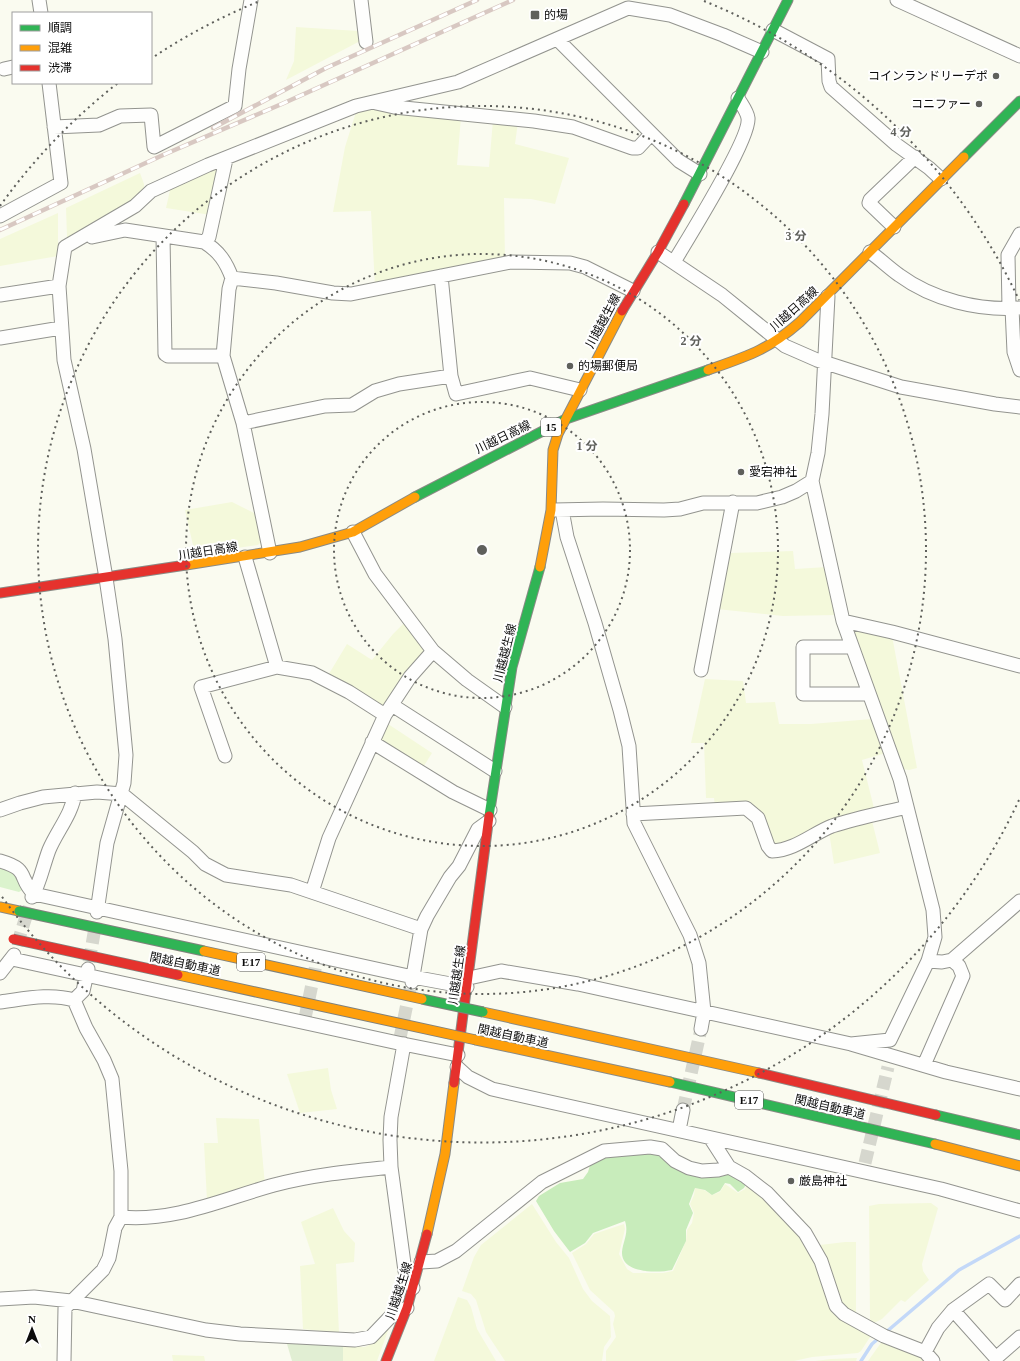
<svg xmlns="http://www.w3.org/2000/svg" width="1020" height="1361" viewBox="0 0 1020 1361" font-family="'Times New Roman','Noto Sans JP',serif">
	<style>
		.farmland { fill: #f4f9db }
		.green { fill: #dbf3cd }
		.forest { fill: #c8ecbb }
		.cemetery { fill: #e1eed3 }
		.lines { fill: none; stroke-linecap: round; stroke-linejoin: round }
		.stream { stroke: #c3d8f8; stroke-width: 3.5 }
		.street-tunnel { stroke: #d6d7ce; stroke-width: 13; stroke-dasharray: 13 6; stroke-linecap: butt }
		.street-casing { stroke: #93948f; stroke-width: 15 }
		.fast-casing { stroke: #8a8a85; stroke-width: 11 }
		.slow-casing { stroke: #8a8a85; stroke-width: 11 }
		.jam-casing { stroke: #8a8a85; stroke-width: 11 }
		.street { stroke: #fefefd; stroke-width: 13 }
		.fast { stroke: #30b455; stroke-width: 9 }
		.slow { stroke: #ff9f0a; stroke-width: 9 }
		.jam { stroke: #e5322d; stroke-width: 9 }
		.rail-casing { stroke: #d8c8c2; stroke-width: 4.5 }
		.rail { stroke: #fff; stroke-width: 3; stroke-dasharray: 9; stroke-linecap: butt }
		.fast-bridge-casing { stroke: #80817c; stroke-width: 11; stroke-linecap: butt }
		.slow-bridge-casing { stroke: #80817c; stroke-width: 11; stroke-linecap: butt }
		.jam-bridge-casing { stroke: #80817c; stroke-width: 11; stroke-linecap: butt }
		.fast-bridge { stroke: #30b455; stroke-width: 9 }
		.slow-bridge { stroke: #ff9f0a; stroke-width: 9 }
		.jam-bridge { stroke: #e5322d; stroke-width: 9 }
		.ring { fill: none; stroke: #5f605c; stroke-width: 2; stroke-dasharray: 2 4 }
		.poi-dot { fill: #5f605c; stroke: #fff; stroke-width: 1.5 }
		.labels { text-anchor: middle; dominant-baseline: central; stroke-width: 4; stroke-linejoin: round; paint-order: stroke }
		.shield { fill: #fff; stroke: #555; stroke-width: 1 }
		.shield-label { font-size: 11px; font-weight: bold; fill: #0c0c0c }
		.poi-label { font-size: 12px; fill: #0c0c0c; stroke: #fff; text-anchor: start }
		.street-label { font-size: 12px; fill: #0c0c0c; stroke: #fff }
		.centre { fill: #5f605c; stroke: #fff; stroke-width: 2 }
		.ring-label { font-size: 12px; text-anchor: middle; font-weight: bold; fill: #5f605c; stroke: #fff; stroke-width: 4; stroke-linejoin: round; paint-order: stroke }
	</style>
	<rect width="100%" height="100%" fill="#fafbf0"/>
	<path class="farmland" d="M296,27L358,31L362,40L286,80L294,61Z
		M370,109L461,117L457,165L489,167L493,120L518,122L515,144L569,158L555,204L531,199L504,198L505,260L375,286L371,211L333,212L345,147L356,112Z
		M220,167L211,215L166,208L171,186Z
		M140,173L144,184V192L131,204L71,239L67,237L66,208Z
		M58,213V256L0,266V239Z
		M232,502L256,514L262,541L258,545L195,554L185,510Z
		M793,551L795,569L827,567L836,615L783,616L717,609L729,553Z
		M407,620L429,651L385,711L327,677L347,644L372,660L393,634Z
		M852,629L892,636L917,768L909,770L903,769Z
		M705,679L743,681L746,703L775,702L779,724H811L872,719L886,753L862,760L875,812L774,848L759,816L715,807L714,798H706L704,743H691Z
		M385,722L432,753L422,769L380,743L378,736Z
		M872,821L880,853L834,864L829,832Z
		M328,1068L331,1090L337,1109L300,1113L287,1074Z
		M216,1118L259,1119L265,1185L207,1201L204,1143H218Z
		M747,1183L758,1190L807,1244L827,1290L872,1334L861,1351L858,1353L812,1357L794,1361H606V1351L616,1337L613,1324L615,1316L614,1312L590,1290L572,1253L586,1244L594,1234L624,1224L625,1229L619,1254L627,1269L633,1273H663L673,1271L686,1241L687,1230L692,1223L694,1213L690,1204L694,1195L695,1188L704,1190L712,1195L720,1192L725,1184L738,1193L745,1189Z
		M931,1203L938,1208L922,1264L923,1271L929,1280L905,1302L901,1300L882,1319L872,1324L870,1319L869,1206L879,1204Z
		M532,1204L556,1242L569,1258L583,1289L592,1301L610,1316L611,1337L604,1347L602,1361H505L486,1332L476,1300L471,1294L462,1291L474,1257L481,1245Z
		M333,1208L344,1231L355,1243L354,1262L336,1264L339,1333L303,1329L300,1266L315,1264L301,1222Z
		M845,1242H856V1315L843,1307L820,1245Z
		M458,1297L467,1300L471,1307L477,1329L496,1361H434Z
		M389,1328L377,1361H343V1346L365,1347L377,1341Z
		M883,1340L919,1355L928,1361H868Z
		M172,1355L204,1356L205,1361H173Z
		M857,1358L856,1361H815L831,1359Z"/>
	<path class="green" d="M0,866L16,870L22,884V890L19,892L0,887Z"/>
	<path class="forest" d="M653,1151L675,1164L728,1170L747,1182L744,1188L738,1192L730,1184L725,1183L720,1191L712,1195L705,1190L695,1188L689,1204L693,1213L686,1230V1241L672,1270C658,1273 621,1274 622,1252C623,1241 629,1233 625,1221L593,1233L585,1243L570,1252L554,1231L536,1201L539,1196L560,1183L583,1179L588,1172L591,1162L606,1154Z"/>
	<path class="cemetery" d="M290,1341L343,1346V1361H292L287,1344Z"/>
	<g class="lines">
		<path class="stream" d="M885,1333L959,1270L1020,1236
			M861,1361L872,1344L880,1337"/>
		<path class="street-tunnel" d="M17,945L29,907
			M89,962L96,922
			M305,1018L317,960
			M400,1038L410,989
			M683,1110L701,1029
			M865,1163L888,1067"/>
		<g class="street-casing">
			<path id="street" d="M39,0L41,13
				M361,0L366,42
				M897,0L1020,56
				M773,30L828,59L829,81L831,87L897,145L929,168L941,179
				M558,40L679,161L700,174
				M4,69L13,67
				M376,103L394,107L534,121L573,127L632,148H638L651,134
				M54,127L99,125L120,116L151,115L154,147L235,106L239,69L251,0
				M0,216L61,183L49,83
				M894,227L869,203L870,200L915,157
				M163,236L165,354L168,356H223
				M92,237L125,230L204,242C219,251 226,262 232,278L276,283L333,293L351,294L511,262L570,263L585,267L633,291
				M204,242L209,237L226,159
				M658,252L722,295L785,346L817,360L901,387L995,404L1020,407
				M870,252C880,259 889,268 899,275C933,300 979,311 1020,308
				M674,262C687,240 751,138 748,118C747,111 741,104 738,98
				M441,276L451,376L456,394L530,378L580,390
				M232,278L229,289L223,356L243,423L270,553
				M0,295L59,286
				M828,296L822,414L818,453L812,481L843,621L900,779L933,910L935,937L928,961L890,1040L851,1044
				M1009,308L1008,255L1020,234
				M1012,308L1014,352L1020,370
				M0,338L61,328
				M243,423L325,406L352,405L375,391L399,384L451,376
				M554,510L603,509L664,510L680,509L703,503H757L782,497L796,491L812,481
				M562,510L567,537L595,623L620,710L629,746L634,823L690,935L699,963L704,1012L701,1029
				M353,532L375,574L433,651L467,680L505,707
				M843,621L892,632L1020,666
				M852,647H803V694H869
				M277,667L312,673L349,692L385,715
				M701,670L733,502
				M392,705L495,771
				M372,742L453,792L490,810
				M225,756L201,687L277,667L245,557
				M0,810L20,803L43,797L97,792L122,794L193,852L205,864L226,875L291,885L421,929
				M633,814L746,808L758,818L768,846L772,851C795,850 812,834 832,826C856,818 882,813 907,807
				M0,861C31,870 17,877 34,894L413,977L467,987
				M312,892L329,838L385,715L410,677L433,651
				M32,897C40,883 43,866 49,850C57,831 72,814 75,793
				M97,912L107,843L124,783L126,755L115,639L106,578L84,449L64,360L59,286L65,247L135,206L151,191L208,165L356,106L458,82L628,8L670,15L723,35L762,52
				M12,959L398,1043L458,1055
				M928,961L942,962L952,960L1020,901
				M0,973L14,955
				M469,978L501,971L578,984L851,1044L946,1072L1020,1089
				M412,982L421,929L427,916L450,877L459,866L478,829L489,821
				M0,1002C24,999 50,993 74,1000L83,991L88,969
				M404,1044L391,1117L390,1140L391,1167L405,1271L413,1288
				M924,1065L963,976L959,966L952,960
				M457,1067L468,1077L492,1089L941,1189L1020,1211
				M679,1130L683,1110
				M711,1139L729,1167L745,1176L767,1193L805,1233L821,1261L836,1306L844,1314L884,1336L925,1352L933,1361
				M121,1217C175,1222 223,1199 274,1185C312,1175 352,1171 391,1167
				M421,1262L437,1261L456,1251L542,1182L604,1151L650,1147L662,1149L675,1161L689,1168L702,1171L718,1170L729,1167
				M0,1299L34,1297L71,1301L206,1330L240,1334L355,1340L371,1337L393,1314L407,1308
				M953,1310L996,1358L1020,1337
				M925,1352L938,1328L953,1310L989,1284L1005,1300L1020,1284
				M64,1361L65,1308L103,1270L109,1258L115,1228L121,1217V1171L112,1079L104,1060L86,1028L74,1000"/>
		</g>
		<g class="fast-casing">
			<path id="fast" d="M964,157L1020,101
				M684,204L788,0
				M415,497L566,419L708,370
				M489,816L512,667L540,567
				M670,1082L935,1144
				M936,1115L1020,1135"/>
		</g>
		<g class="slow-casing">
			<path id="slow" d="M708,370C748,356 768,350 800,322L964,157
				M186,565L300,547L353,532L415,497
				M540,567L551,510L553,450L558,434L622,311
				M0,907L19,911
				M483,1012L759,1073
				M476,1040L670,1082
				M935,1144L1020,1166
				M427,1234L445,1154L454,1083"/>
		</g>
		<g class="jam-casing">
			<path id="jam" d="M622,311L658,252L684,204
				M0,593L186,565
				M759,1073L936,1115
				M454,1083L489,816
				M386,1361L407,1308L427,1234"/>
		</g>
		<use href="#street" class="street"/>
		<use href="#fast" class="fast"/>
		<use href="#slow" class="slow"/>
		<use href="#jam" class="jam"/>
		<g class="rail-casing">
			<path id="rail" d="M213,128L326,68L477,0
				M0,230L163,155L284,103L513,0"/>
		</g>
		<use href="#rail" class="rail"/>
		<g class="fast-bridge-casing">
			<path id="fast-bridge" d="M19,911L204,951
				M422,999L483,1012"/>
		</g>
		<g class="slow-bridge-casing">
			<path id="slow-bridge" d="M204,951L422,999
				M178,975L476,1040"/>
		</g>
		<g class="jam-bridge-casing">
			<path id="jam-bridge" d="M13,939L178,975"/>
		</g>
		<use href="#fast-bridge" class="fast-bridge"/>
		<use href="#slow-bridge" class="slow-bridge"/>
		<use href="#jam-bridge" class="jam-bridge"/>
	</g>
	<g class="ring">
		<circle cx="482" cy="550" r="148"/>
		<circle cx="482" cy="550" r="296"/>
		<circle cx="482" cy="550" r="444"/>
		<path d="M1019 800A592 592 0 0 1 0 894M0 206A592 592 0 0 1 118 83M155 56A592 592 0 0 1 260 1M704 1A592 592 0 0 1 1019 300"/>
	</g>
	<g class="poi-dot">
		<rect x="530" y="10" width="10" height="10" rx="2"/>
		<circle cx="996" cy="76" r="4"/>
		<circle cx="979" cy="104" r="4"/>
		<circle cx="570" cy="366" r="4"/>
		<circle cx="741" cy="472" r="4"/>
		<circle cx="791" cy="1181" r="4"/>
	</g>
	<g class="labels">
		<g class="shield">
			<rect x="541" y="418" width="20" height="18" rx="3"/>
			<rect x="237" y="953" width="28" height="18" rx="3"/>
			<rect x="735" y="1091" width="28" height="18" rx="3"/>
		</g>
		<g class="shield-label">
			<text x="551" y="427">15</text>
			<text x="251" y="962">E17</text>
			<text x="749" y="1100">E17</text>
		</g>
		<g class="poi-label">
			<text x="544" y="15">的場</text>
			<text x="988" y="76" text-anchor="end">コインランドリーデポ</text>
			<text x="971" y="104" text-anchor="end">コニファー</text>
			<text x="578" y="366">的場郵便局</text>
			<text x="749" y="472">愛宕神社</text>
			<text x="799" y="1181">厳島神社</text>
		</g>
		<g class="street-label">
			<text transform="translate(794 309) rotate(-42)">川越日高線</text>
			<text transform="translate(603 321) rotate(-62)">川越越生線</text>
			<text transform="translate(503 437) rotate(-26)">川越日高線</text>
			<text transform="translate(208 551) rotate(-9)">川越日高線</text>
			<text transform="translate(505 653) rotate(-76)">川越越生線</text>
			<text transform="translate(185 964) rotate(12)">関越自動車道</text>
			<text transform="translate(457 975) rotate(-82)">川越越生線</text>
			<text transform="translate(513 1036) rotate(12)">関越自動車道</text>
			<text transform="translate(830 1107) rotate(13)">関越自動車道</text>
			<text transform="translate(399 1291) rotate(-72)">川越越生線</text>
		</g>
	</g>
	<circle cx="482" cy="550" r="6" class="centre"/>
	<g class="ring-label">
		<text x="901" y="136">4 分</text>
		<text x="796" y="240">3 分</text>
		<text x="691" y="345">2 分</text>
		<text x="587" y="450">1 分</text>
	</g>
	<rect x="12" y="12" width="140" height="72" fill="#ffffff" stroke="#9e9e9e"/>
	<rect x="20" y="25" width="20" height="6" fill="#30b455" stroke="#9e9e9e"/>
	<text x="48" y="32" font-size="12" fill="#0c0c0c">順調</text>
	<rect x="20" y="45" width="20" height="6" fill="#ff9f0a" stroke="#9e9e9e"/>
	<text x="48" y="52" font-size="12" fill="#0c0c0c">混雑</text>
	<rect x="20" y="65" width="20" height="6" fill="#e5322d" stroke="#9e9e9e"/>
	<text x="48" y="72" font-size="12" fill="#0c0c0c">渋滞</text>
	<g transform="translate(32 1329)" stroke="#ffffff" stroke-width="3" paint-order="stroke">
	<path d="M0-3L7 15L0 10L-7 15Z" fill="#0c0c0c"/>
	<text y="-6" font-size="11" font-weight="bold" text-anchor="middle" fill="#0c0c0c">N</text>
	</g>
</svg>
